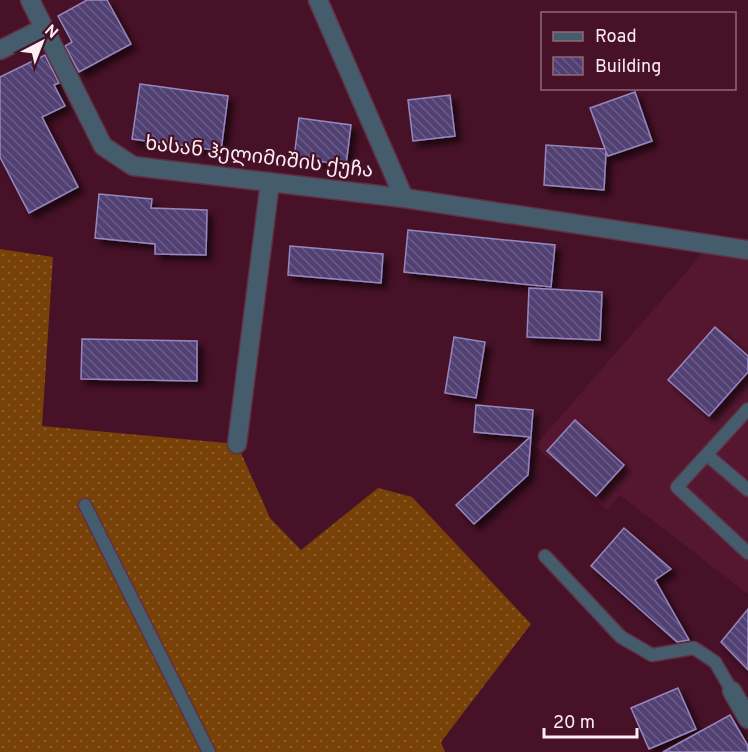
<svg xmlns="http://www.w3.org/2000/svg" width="748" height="752" viewBox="0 0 748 752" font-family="Overpass,'Noto Sans Georgian',sans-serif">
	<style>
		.built { fill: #551730 }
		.grass { fill: url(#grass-dots) }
		.building { fill: url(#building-back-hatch); stroke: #9886bf; stroke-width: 1.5; filter: url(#shadow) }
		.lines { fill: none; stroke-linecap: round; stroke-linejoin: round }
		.service-casing { stroke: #603043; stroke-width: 15 }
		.minor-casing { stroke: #603043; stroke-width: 21 }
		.service { stroke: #445c6b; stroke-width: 12 }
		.minor { stroke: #445c6b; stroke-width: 18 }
		.labels { text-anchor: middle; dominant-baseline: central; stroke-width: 4.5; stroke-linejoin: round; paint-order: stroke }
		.street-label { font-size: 20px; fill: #fcedf2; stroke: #471127 }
	</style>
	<defs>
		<pattern id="grass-dots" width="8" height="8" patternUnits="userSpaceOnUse" patternTransform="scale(1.5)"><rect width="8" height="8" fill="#774108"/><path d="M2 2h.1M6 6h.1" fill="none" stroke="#8b5d2c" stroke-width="1.8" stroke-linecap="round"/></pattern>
		<pattern id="building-back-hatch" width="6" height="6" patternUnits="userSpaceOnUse" patternTransform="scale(1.5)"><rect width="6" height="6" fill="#513f72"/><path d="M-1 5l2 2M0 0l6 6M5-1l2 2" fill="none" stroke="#6b5b87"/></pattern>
		<filter id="shadow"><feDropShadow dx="5.5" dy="5.5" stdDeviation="3" flood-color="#0009"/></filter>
	</defs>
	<rect width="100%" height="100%" fill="#471127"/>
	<path class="built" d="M707,248L748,254V594L620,495L607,510L535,446Z"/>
	<path class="grass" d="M0,249L53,257L42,426L237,444L270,518L301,550L378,488L412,497L531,624L441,742L445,752H0Z"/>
	<path class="building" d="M87,0H107L131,44L79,72L65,46L72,42L58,16Z
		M45,55L59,83L54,85L65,106L42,117L78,187L29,213L0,157V77Z
		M140,84L228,96L221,151L132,139Z
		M635,92L652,141L608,156L606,152L604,190L544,185L546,145L605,149L590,108Z
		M450,95L455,136L413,141L408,100Z
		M299,118L351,125L346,165L294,158Z
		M99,194L152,199L151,208L207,210L206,255L155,254V244L95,238Z
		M408,230L555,245L551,287L404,272Z
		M290,246L383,254L381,283L288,275Z
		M529,288L602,292L600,340L527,337Z
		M715,327L748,356V372L709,416L668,380Z
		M454,337L485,342L476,398L445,393Z
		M82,339L197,341V381L81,379Z
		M476,405L533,410L528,475L474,524L456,505L530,437L474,432Z
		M575,420L624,465L596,496L547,451Z
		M624,528L671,569L655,580L689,640L677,642L591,566Z
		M748,609V670L721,642Z
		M678,688L696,729L649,749L631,708Z
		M730,715L748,746V752H663Z"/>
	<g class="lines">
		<g class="service-casing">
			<path id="service" d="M748,409L677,487L748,553
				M707,455L748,490
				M85,505L209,752
				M545,556L621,637L652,655L694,648L715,662L732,691"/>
		</g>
		<g class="minor-casing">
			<path id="minor" d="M30,0L103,146L133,166L404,198L748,250
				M318,0L404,198
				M0,50L44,28
				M237,444L270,182
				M732,691L748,719"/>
		</g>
		<use href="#service" class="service"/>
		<use href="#minor" class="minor"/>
	</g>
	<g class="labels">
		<g class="street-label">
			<text transform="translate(259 158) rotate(7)">ხასან ჰელიმიშის ქუჩა</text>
		</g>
	</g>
	<rect x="541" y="12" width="195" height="78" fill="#471127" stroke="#8f6978" stroke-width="1.5"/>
	<rect x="553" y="32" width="30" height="9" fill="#445c6b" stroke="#8f6978" stroke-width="1.5"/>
	<text x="595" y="42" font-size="18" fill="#fcedf2">Road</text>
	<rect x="553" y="57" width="30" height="18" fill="url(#building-back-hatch)" stroke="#8f6978" stroke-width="1.5"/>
	<text x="595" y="72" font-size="18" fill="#fcedf2">Building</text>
	<g transform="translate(42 42) rotate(42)" stroke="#471127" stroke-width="4.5" paint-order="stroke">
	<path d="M0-4.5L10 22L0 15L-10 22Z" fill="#fcedf2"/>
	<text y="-9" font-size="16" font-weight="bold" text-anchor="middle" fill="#fcedf2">N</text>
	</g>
	<path d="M544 728v9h93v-9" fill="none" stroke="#fcedf2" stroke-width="3"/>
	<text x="553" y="728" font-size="18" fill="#fcedf2" stroke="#471127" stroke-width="4.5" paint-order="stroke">20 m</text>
</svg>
